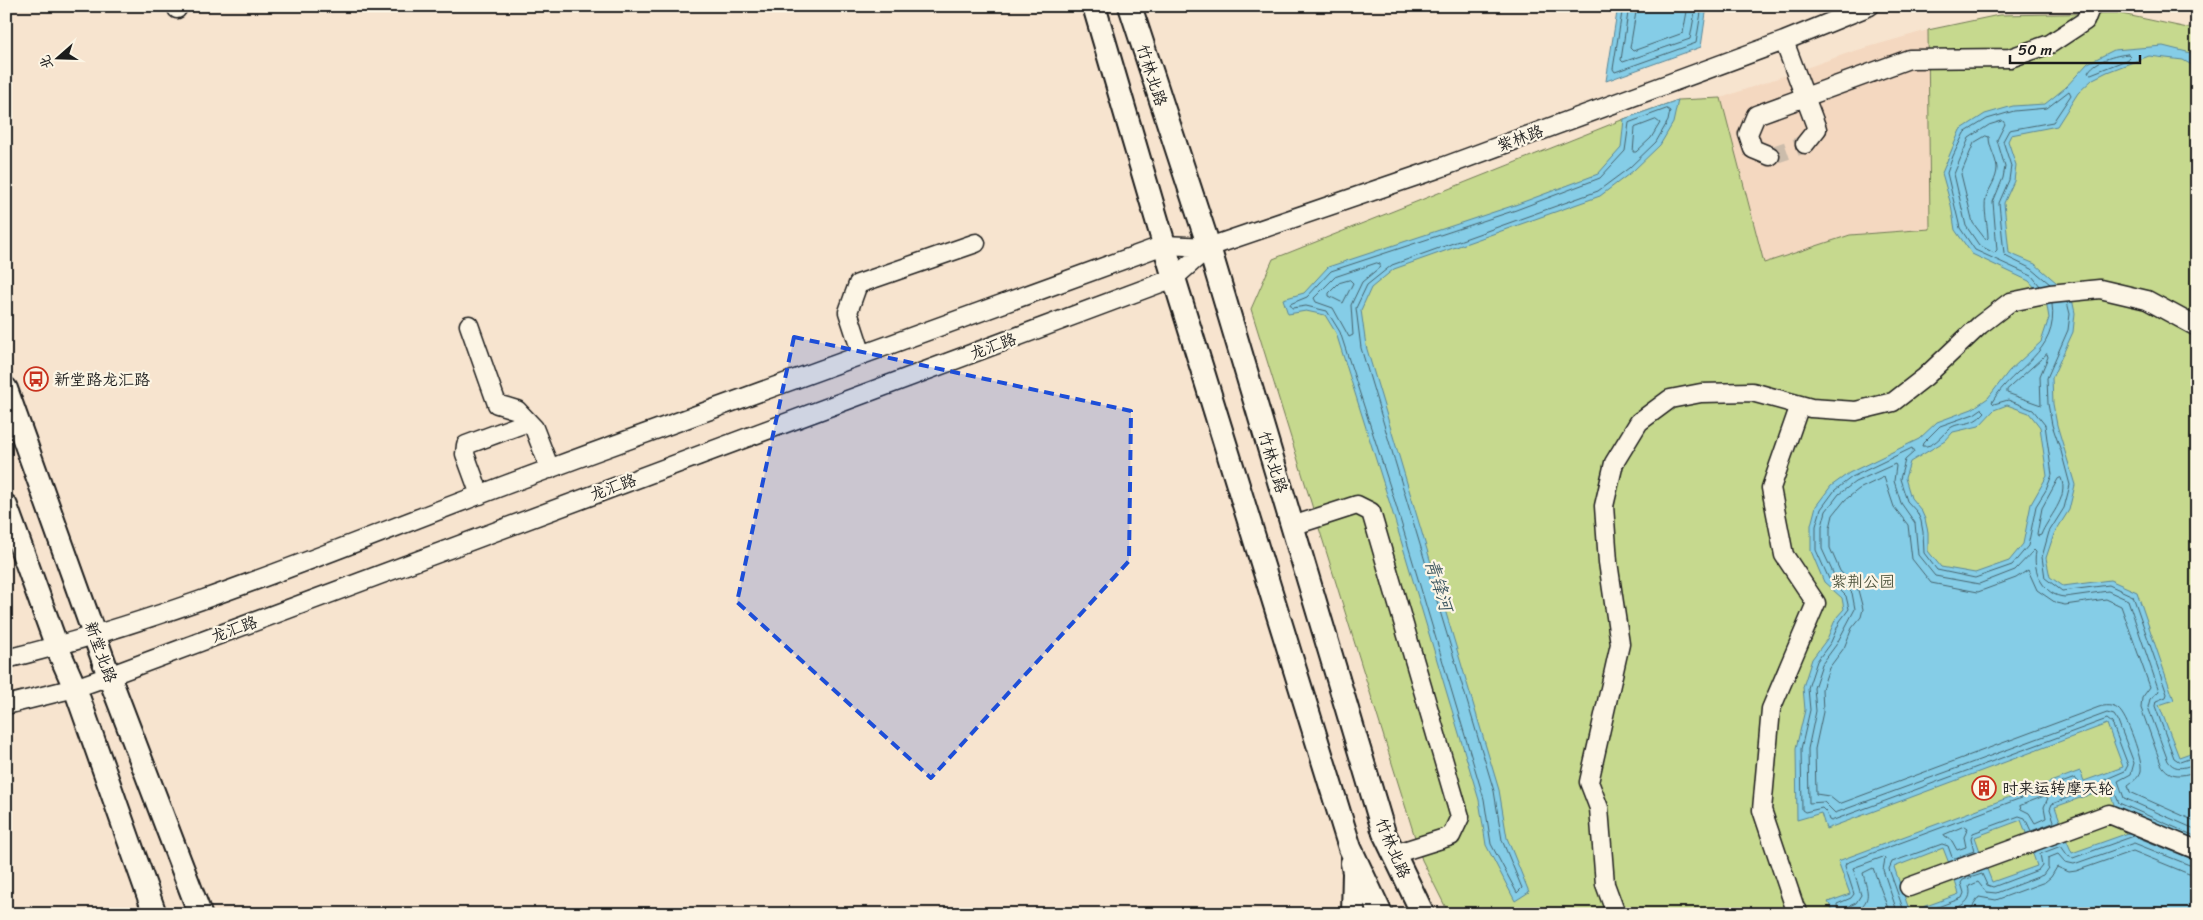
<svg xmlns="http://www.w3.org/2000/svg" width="2203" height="920" viewBox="0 0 2203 920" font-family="Sriracha,'LXGW WenKai TC',sans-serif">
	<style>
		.built { fill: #f4d8c0 }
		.green { fill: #c6d98e; stroke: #717a55 }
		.water { fill: #85cde7; stroke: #5b8696; fill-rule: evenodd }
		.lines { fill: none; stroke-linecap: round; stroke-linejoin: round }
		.shore { stroke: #46636d; stroke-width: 1 }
		.minor-tunnel { stroke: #cbbcab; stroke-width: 18; stroke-dasharray: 18 9; stroke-linecap: butt }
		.minor-casing { stroke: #1c1c1c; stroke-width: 21 }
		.major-casing { stroke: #1c1c1c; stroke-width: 26 }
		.minor { stroke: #fcf5e5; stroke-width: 18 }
		.major { stroke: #fcf5e5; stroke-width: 22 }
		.marked { fill: #1d4ed8; fill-opacity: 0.2; stroke: #1d4ed8; stroke-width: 4; stroke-dasharray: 10 6; stroke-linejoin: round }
		.labels { text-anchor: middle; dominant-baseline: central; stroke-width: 4.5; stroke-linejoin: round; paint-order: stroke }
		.street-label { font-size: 16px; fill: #1c1c1c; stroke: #fcf5e5 }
		.poi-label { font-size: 16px; fill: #1c1c1c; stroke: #fcf5e5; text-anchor: start }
		.park-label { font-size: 16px; fill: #4f553e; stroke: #fcf5e5 }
		.water-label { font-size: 18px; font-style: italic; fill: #415a63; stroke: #fcf5e5 }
	</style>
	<rect width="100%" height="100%" fill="#f7e4cf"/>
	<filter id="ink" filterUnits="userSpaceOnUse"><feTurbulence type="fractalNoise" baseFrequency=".02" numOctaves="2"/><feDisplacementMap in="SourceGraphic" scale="10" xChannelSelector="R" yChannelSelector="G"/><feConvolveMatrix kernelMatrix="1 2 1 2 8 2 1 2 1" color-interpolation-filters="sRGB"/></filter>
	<g filter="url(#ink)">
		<path class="built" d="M1928,30L1930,229L1850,235L1764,263L1721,98L1851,52Z"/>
		<path class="green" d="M2117,13L2197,30V914H1449L1422,860L1251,309L1273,259L1624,119L1678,100L1721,98L1764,263L1850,235L1930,229L1928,30L1999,15Z"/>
		<path class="water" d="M1618,6H1707L1701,47L1606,81Z
			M2163,46L2191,53L2197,57V68L2183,60L2149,56L2107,72L2093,79L2078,93L2057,126L2011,135L2008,141L2016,165L2014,181L2004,203L2009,253L2035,264L2057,283L2072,299L2075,313L2073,332L2052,378L2053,404L2057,425L2075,485L2069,510L2054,534L2046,558L2050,577L2063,586L2110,580L2137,592L2174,700L2159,705L2179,757L2196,751L2197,753V842L2115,807L2108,788L2055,807L2062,826L2028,838L2021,820L1975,837L1981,854L1950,866L1943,848L1894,867L1910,912L1959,894L1954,878L1986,867L1992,882L2037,866L2032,851L2066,839L2072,853L2134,831L2197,857V914H1835L1828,902L1850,894L1838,861L2080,771L2084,781L2123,767L2107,724L1826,829L1821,813L1797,820L1796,748L1805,710L1803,687L1812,659L1827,639L1836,618L1844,609L1842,598L1824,582L1811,551V525L1816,506L1831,486L1849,473L1919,439L1937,422L1972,409L1988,398L2009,371L2041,342L2049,318L2046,300L2029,281L1972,254L1955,230L1951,205L1942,173L1960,130L1985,114L2013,106L2045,104L2065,88L2088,63L2114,50ZM2007,405L2029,413L2040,427L2047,476L2031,504L2023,544L2009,561L1975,573L1941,567L1928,551V532L1925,519L1921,510L1911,498L1905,478L1910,462L1945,441L1953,432L1979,426L1994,410Z
			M1678,100L1673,123L1660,145L1633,171L1600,196L1394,269L1371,288L1361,310L1366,346L1499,790L1507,838L1529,892L1515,901L1486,845L1479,800L1390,504L1336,333L1325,315L1306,311L1288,314L1283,299L1304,293L1328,267L1515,205L1598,174L1621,148L1624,119Z"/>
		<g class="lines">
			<path class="shore" d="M1623,6L1613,69L1615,72L1696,43L1702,6
				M1629,6L1621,60L1623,62L1690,39L1696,6
				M1637,6L1630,48L1633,51L1683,33L1688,6
				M2128,54L2130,56L2129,59L2091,74L2088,73C2093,61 2116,55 2128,54Z
				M1667,109L1670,111L1668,121L1656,142L1629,168L1598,191L1392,265L1367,285L1356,308L1361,348L1494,791L1502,840L1522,888L1517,893L1491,844L1484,799L1395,502L1340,332L1327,311L1306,306L1292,308L1290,304L1307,297L1331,271L1516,210L1600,178L1625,151L1629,123Z
				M1656,120L1660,123L1651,138L1636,152H1633L1635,128Z
				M2003,121L2005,124L1997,140L2005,167L2003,178L1993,202L1997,250L1994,253L1979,245L1966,226L1954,174L1969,138L1989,125Z
				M1986,136L1989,137C1989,148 1996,157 1997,168C1997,179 1989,188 1986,198C1983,209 1988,225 1988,238L1986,240L1973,223L1961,174L1974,143Z
				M1377,263L1380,264V267L1362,282L1351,305L1353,335L1349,337L1333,308L1316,302L1314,298L1335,277Z
				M1350,280L1353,283L1343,303L1329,296V293L1339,283Z
				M2040,286L2032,276L1975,250L1960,228L1947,173L1953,156L1964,133L1987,119L2014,111L2047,108L2069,91L2071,95L2053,122L2009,130L2003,141L2011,166L2009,180L1999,203L2004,254L2007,257L2032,269L2050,284
				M2067,302L2070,314L2068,330L2047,378L2048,404L2052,425L2061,451L2070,485L2064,508L2049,532L2042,557L2045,578L2062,591L2109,585L2133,596L2167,694L2166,697L2156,701L2155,706L2174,758L2180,762L2197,756
				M2052,304C2059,354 2014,365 1992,402L1994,404L2008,400L2033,410L2045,425L2052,475L2046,490L2036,506L2028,546L2012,565L1975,578L1937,570L1924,553L1923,532L1921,521L1917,512L1907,501L1900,479L1905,460L1914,452L1912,448L1852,477L1835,490L1821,509L1816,526V550L1829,579L1846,596L1849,609L1840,621L1831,642L1817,661L1808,688L1810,710L1801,749L1802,810L1805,812L1822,808L1826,812L1829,820L1831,821L2107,719L2112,723L2128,765L2125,771L2104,780L2105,782L2112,786L2119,803L2197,837
				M2047,354L2048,357L2040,376L2041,405L2007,393V390Z
				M1982,409L1985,412C1970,429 1960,420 1949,429C1941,436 1933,448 1922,446L1923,443L1940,426L1974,414Z
				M2061,478C2070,498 2047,518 2041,535L2038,536L2037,534L2042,508L2058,479Z
				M2197,763C2186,767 2176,772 2168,761L2148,707L2150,699L2159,691L2128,600L2108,591L2065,597C2043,596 2032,570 2036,552L2034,550L2015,570L1979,584L1935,576L1918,555L1915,523L1901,503L1894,481L1896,466L1895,464L1855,482L1839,494L1826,511L1822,526V549L1834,575L1852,593L1855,609L1836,645L1822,664L1814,688L1816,711L1808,749L1809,803L1824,802L1835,813L2107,713L2114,715L2118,721L2134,763L2131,774L2118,781L2124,798L2197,830
				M2197,771C2183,776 2170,779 2161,764L2141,708L2142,698L2150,687L2121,606L2106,599L2065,605L2056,603L2037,590L2028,570L2016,578L1978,592L1931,583L1912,559L1908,525L1894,507L1884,477L1859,489L1845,500L1833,515L1830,528V548L1840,571L1858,590L1863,609L1861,617L1852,628L1844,648L1829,668L1822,689L1823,712L1815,749L1816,794L1829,796L1839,804L2099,707C2106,705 2112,705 2118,709C2127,715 2143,761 2141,771C2139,778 2133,781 2128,785L2130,792L2197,822
				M2045,796L2048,798L2044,807L2046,818L2035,823L2029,813L2021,809L2020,806Z
				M1965,826L1968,828L1964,837L1966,847L1957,850L1952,841L1945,837L1944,835Z
				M1838,914L1837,904L1851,898L1854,894L1845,866L1846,863L2075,778L2081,785L2089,786L2088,790L2052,804L2050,809L2054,821L2053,823L2031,831L2025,818L2019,816L1973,833L1971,838L1974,851L1955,858L1952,857L1948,846L1942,844L1892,862L1889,869L1905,914
				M1845,914V908L1856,903L1861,895L1853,868L1883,857L1885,859L1883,870L1898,914
				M1852,914C1873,900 1868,895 1863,873L1873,868L1890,914
				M1919,914L1962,898L1964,893L1961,883L1963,880L1982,874L1987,885L1993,887L2038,870L2042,865L2040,854L2061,846L2068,856L2073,858L2134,836L2197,861
				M1938,914C1952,909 1975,906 1969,886L1978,882L1986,892L1996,893L2043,875L2048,868V858L2058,854L2065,862L2074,864L2134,843L2197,868
				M1960,914L1971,909L1979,897L1996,900L2045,882L2051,877L2057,867L2069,872L2076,871L2133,851L2189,874L2197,875"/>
			<path class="minor-tunnel" d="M1770,156L1805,144"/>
			<g class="minor-casing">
				<path id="minor" d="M176,6L177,9
					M1784,41L1817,129L1805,144
					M1770,156L1753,149L1748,134L1756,115L1909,59L2010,58L2050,44L2085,21L2091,6
					M469,325L497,404L517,410L534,428L550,469
					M862,355L848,312L858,284L976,243
					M480,495L465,454L466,445L528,422
					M1292,526L1357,505L1371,512L1460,817L1451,836L1394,854
					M6,659C179,617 342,546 508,484C726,403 945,325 1164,245L1209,247L1437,169L1784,41L1870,6
					M6,705L75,688L109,676L1174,278L1209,247
					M1909,887L2109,814L2197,850
					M1616,914L1605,884L1599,808L1589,782L1620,644L1608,562L1604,506L1614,463L1639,422L1670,399L1701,393L1752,392L1811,408L1856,411L1893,402L1925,377L1980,325L2010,302L2050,294L2100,289L2147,300L2197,327
					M1799,914L1795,908L1762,810L1771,709L1816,603L1784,555L1771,488L1800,405"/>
			</g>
			<g class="major-casing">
				<path id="major" d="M1094,6L1174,278L1350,848L1381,914
					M1130,6L1209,247L1384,833L1423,914
					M6,389L109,676L200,914
					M6,506L57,647L75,688L155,914
					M1352,863L1354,872L1353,914"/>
			</g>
			<use href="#minor" class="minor"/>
			<use href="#major" class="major"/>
		</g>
	</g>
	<path class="marked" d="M794,337L1131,411L1129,561L931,778L737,602Z"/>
	<defs>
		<g id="bus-ring" transform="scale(1.25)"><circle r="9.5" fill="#fcf5e5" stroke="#c8321e" stroke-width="1.5"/><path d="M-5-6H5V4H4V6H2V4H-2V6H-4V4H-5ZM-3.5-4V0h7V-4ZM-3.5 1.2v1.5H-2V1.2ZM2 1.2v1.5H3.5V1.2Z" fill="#c8321e"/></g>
		<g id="building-ring" transform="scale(1.25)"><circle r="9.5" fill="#fcf5e5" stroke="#c8321e" stroke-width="1.5"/><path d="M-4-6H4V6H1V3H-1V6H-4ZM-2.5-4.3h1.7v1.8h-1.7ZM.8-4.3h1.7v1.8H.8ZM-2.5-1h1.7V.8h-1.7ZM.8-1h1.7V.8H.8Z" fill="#c8321e"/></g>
	</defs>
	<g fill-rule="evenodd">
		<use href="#bus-ring" x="36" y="379"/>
		<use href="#building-ring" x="1984" y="788"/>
	</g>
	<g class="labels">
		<g class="street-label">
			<text transform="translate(1152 75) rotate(72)">竹林北路</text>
			<text transform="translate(1520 138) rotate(-20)">紫林路</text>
			<text transform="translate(993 346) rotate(-20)">龙汇路</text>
			<text transform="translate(1273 462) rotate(73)">竹林北路</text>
			<text transform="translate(613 487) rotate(-20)">龙汇路</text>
			<text transform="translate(234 629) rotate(-20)">龙汇路</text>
			<text transform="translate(101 652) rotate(70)">新堂北路</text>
			<text transform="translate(1393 848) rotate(67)">竹林北路</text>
		</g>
		<g class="poi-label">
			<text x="54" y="379">新堂路龙汇路</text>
			<text x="2002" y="788">时来运转摩天轮</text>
		</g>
		<g class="park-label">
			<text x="1863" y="581">紫荆公园</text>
		</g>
		<g class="water-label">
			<text transform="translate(1439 585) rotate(73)">青锋河</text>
		</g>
	</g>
	<rect width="2203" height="920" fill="none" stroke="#fcf5e5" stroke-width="25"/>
	<rect x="12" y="12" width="2178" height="895" fill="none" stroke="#1c1c1c" stroke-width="2" filter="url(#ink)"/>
	<g transform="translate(58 58) rotate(250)" stroke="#fcf5e5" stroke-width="4" paint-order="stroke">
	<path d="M0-4L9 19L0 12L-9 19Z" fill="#1c1c1c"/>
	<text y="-8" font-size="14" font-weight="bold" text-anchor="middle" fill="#1c1c1c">北</text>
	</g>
	<path d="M2010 55v8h130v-8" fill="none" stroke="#1c1c1c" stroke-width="2.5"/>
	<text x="2018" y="55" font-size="15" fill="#1c1c1c" stroke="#fcf5e5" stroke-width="4" paint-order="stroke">50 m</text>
</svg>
